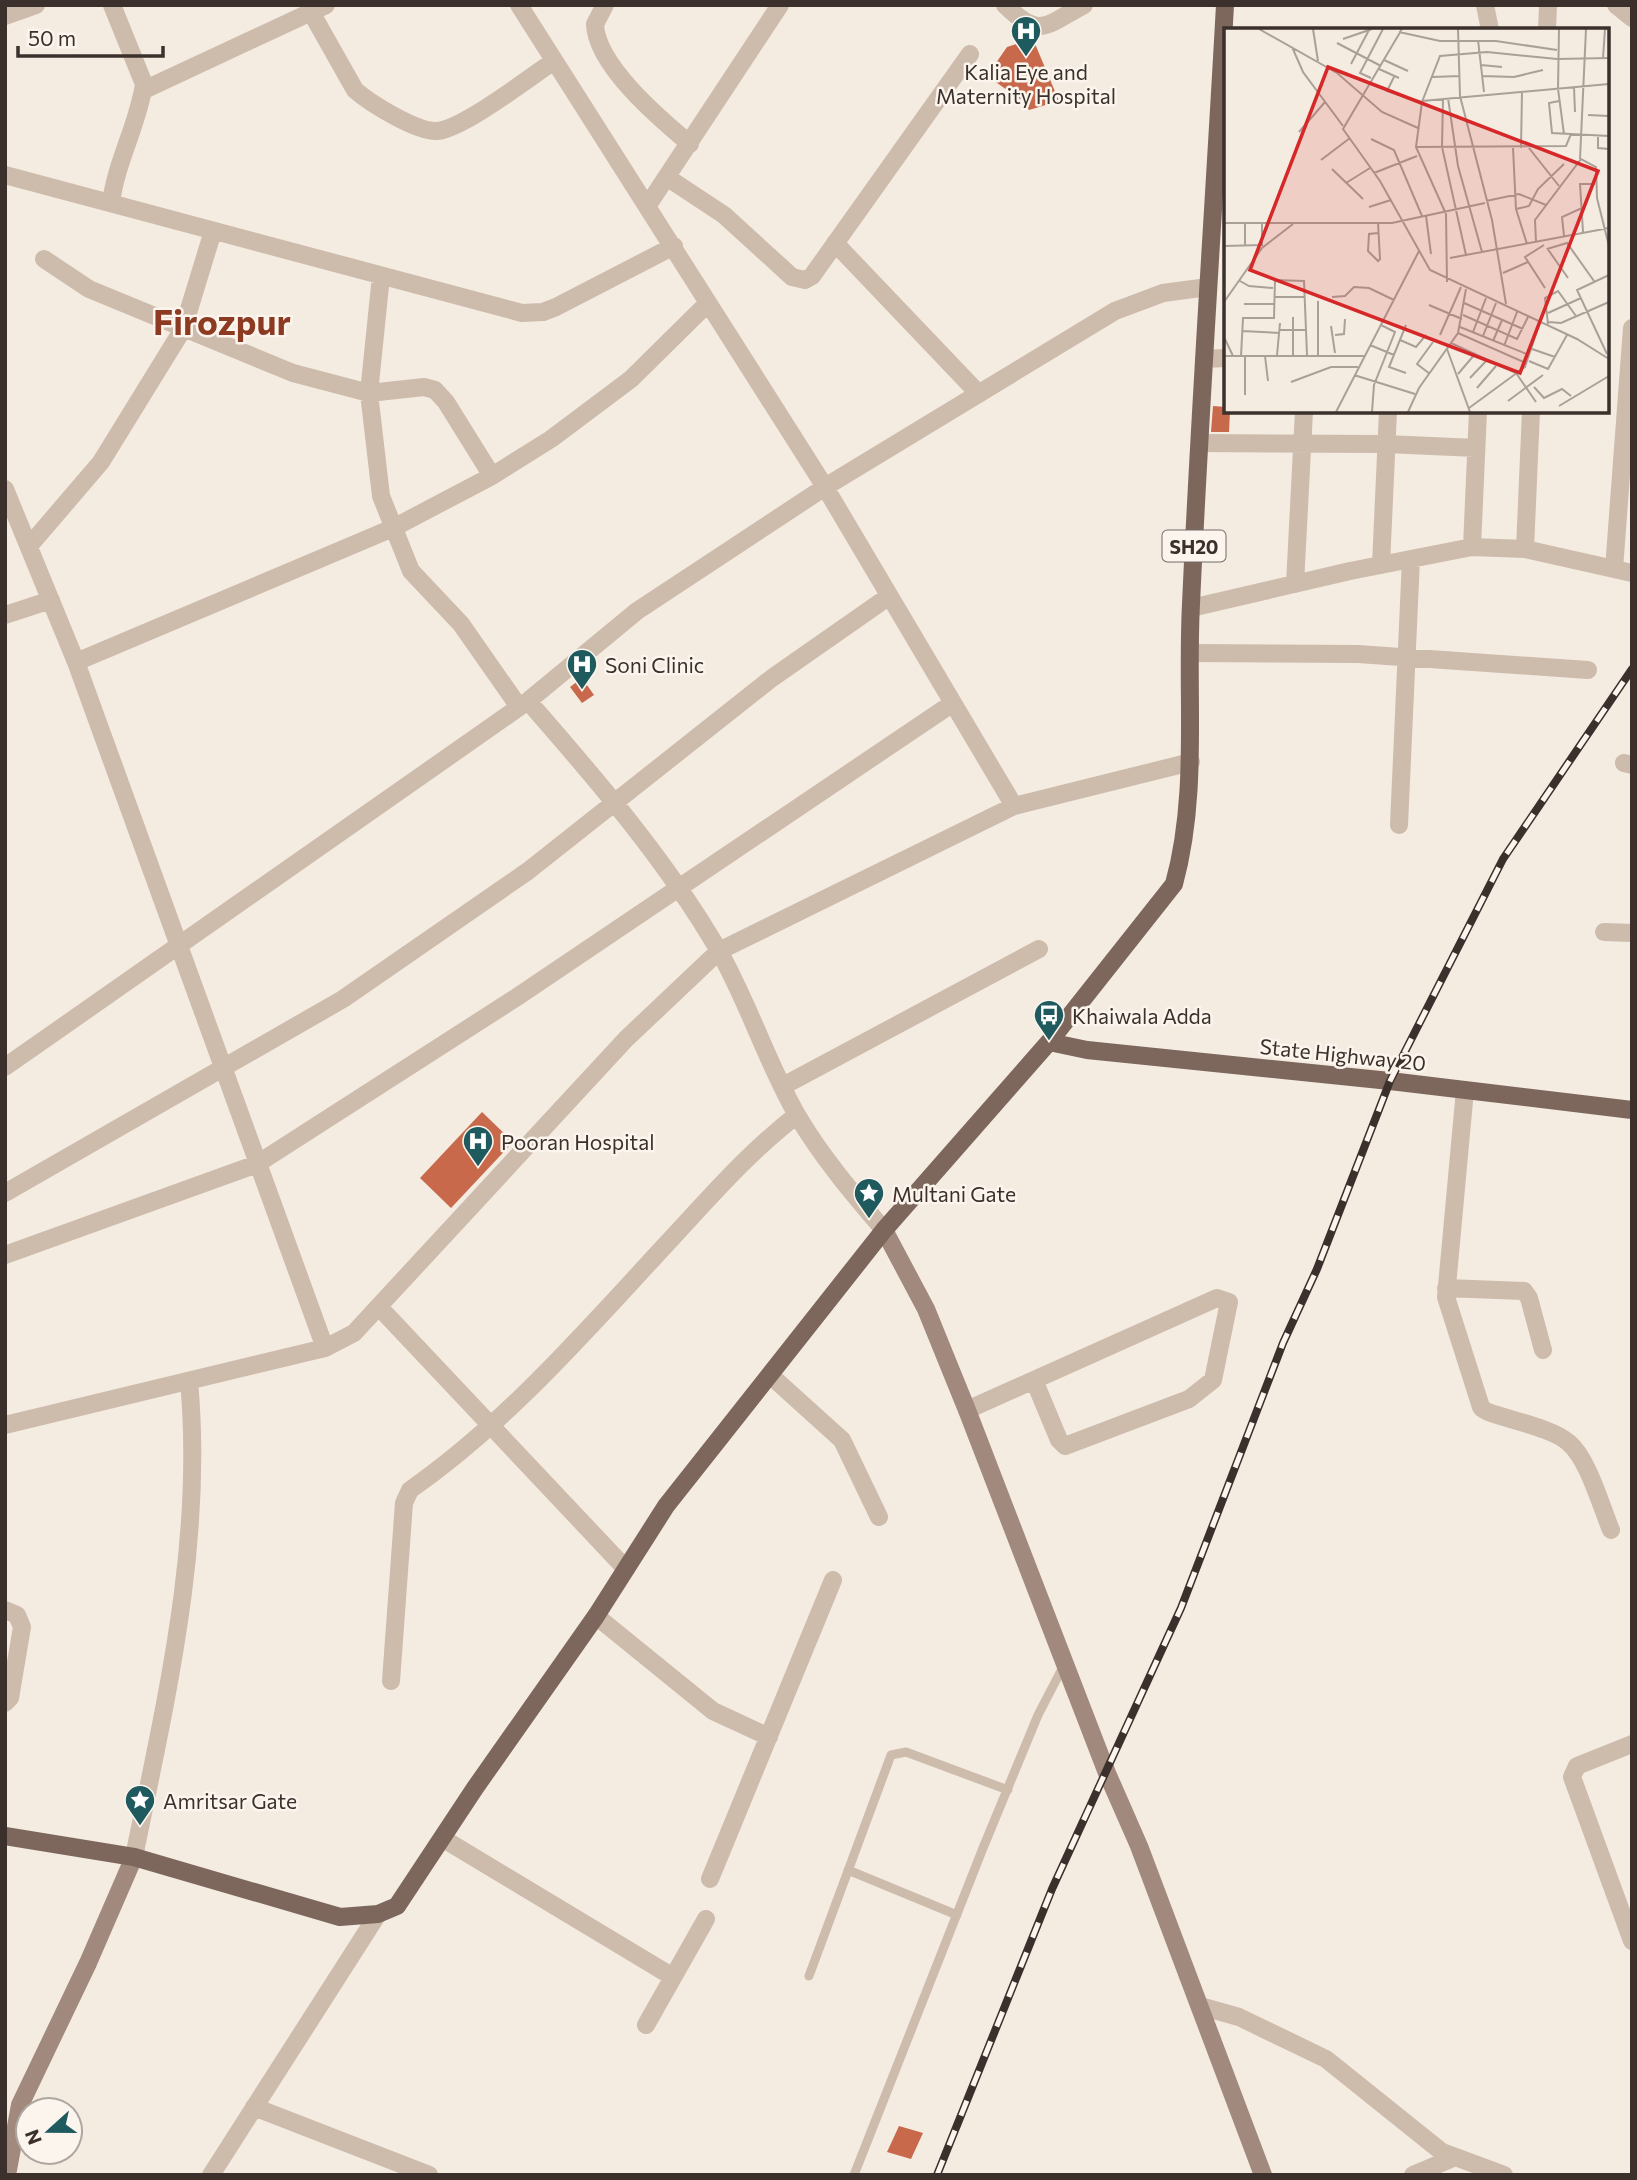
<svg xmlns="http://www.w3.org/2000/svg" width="1637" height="2180" viewBox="0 0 1637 2180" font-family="Commissioner,sans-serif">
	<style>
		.building { fill: #c8694b }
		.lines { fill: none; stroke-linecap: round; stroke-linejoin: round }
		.lane { stroke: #cdbbac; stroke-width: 9 }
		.street { stroke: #cdbbac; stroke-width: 18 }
		.secondary { stroke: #a18a7d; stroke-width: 18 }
		.primary { stroke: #7d675c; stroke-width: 18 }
		.rail-casing { stroke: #3b302b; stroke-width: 8 }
		.rail { stroke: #fbf5ee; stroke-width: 5; stroke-dasharray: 16; stroke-linecap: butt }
		.labels { text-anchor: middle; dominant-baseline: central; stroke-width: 5; stroke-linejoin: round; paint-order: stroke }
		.shield { fill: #fbf5ee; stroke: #756b66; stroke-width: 2 }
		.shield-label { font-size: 19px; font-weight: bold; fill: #3b302b }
		.poi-label { font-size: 21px; fill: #3b302b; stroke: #fbf5ee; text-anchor: start }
		.street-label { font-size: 21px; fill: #3b302b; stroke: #fbf5ee }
		.town-label { font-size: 35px; font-weight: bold; fill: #8c3b22; stroke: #fbf5ee }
		.inset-road { fill: none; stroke: #aaa098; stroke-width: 2 }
		.view { fill: #d62828; fill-opacity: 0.15; stroke: #d62828; stroke-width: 3.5 }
		.inset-edge { fill: none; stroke: #3b302b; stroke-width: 3.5 }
	</style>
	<rect width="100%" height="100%" fill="#f4ebe1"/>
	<path class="building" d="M1033,39L1059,101L1029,110L1020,99L987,76L1007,47Z
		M1213,406L1226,407V411H1230L1229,432H1211Z
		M582,678L594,695L582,703L570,687Z
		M482,1112L513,1142L451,1208L420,1178Z
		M899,2126L923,2133L911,2159L887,2152Z"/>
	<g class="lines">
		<path class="lane" d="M848,1870L957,1915
			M809,1976L891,1755L906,1752L1008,1790
			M854,2175L983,1848L1038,1715L1064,1665"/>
		<path class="street" d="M112,5L146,89L326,5
			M519,5L825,487L1014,806
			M605,5L595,24C596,65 660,119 690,144
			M1005,5C1040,39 1045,26 1084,5
			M1485,5L1490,30
			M1616,5L1632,18
			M311,12L355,90C371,104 417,132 437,131C463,129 530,77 554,61
			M5,16L36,5
			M1547,30L1548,5
			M5,175L522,313L543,312L556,307L674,246
			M668,178L724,215L792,277L805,280L812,276L970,54
			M111,203C116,162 138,125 144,84
			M648,205L780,5
			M835,243L979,394
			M44,259L89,289L293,373L369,393L424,387L435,390L446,402L492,476
			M381,276L369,393L381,496L411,571L461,624L519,707
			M1204,359L1226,358
			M1200,443L1386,444L1476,448
			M5,489L76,662L325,1348
			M30,545L101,462L183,329L213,231
			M1472,547L1478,411
			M1525,549L1531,411
			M1381,565L1388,411
			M1614,569L1632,328
			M1295,584L1304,411
			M1191,608L1350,571L1472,547L1525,549L1632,573
			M5,615L51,600
			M1190,653L1358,654L1588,670
			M76,662L393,528L492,476L551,439L631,379L708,303
			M528,701C597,780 666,860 719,951C749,1004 767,1063 797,1115C821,1156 853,1194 884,1230
			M1624,763L1632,765
			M1399,825L1411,559
			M1604,932L1632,933
			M5,1067L528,701L637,611L825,487L1115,311L1163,293L1208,287
			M783,1086L1039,949
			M1465,1090L1446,1297L1481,1407C1487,1417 1548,1424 1569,1443C1588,1459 1601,1506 1611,1530
			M5,1193L343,999L528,871L772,678L888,597
			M5,1255L257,1164L517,997L953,703
			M1446,1288L1524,1291L1529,1298L1543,1350
			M380,1308L626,1569
			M770,1375L842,1440L879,1517
			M967,1410L1217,1298L1229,1302L1213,1380L1189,1399L1065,1446L1059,1440L1034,1380
			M5,1425L325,1348L354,1333L626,1039L719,951L1014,806L1191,762
			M5,1610L17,1615L22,1627L10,1698L5,1703
			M596,1616L713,1711L769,1737
			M391,1681L404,1503L410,1490C510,1420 589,1327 672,1238C712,1195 750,1151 797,1115
			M1632,1744L1577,1766L1572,1777L1632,1941
			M442,1838L673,1977
			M134,1857C166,1699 204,1543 189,1381
			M710,1879L833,1580
			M1200,2006L1239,2017L1326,2059L1442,2152L1504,2175
			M646,2025L706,1919
			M254,2107L429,2175
			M211,2175L378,1914
			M1413,2175L1453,2158"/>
		<path class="secondary" d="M884,1230L926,1309L967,1410L1107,1773L1139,1846L1263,2175
			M7,2175L20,2105L88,1963L134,1857"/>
		<path class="primary" d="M1049,1042L1087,1050L1390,1081L1632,1110
			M5,1836L134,1857L340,1917L378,1914L397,1906L475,1788L596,1616L666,1506L884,1230L1049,1042L1174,884C1199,793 1186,698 1191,604C1200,405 1214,205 1225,5"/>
		<g class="rail-casing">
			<path id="rail" d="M937,2175L1052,1889L1181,1608L1283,1343L1317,1269L1390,1081L1503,859L1632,669"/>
		</g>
		<use href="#rail" class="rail"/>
	</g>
	<defs>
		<g id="hospital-pin" transform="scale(1.575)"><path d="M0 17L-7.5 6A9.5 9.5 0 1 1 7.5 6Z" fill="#1f5a5e" stroke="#fbf5ee"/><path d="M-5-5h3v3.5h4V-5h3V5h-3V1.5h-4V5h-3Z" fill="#fff"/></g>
		<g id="bus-pin" transform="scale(1.575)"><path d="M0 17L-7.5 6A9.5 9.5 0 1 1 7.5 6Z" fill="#1f5a5e" stroke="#fbf5ee"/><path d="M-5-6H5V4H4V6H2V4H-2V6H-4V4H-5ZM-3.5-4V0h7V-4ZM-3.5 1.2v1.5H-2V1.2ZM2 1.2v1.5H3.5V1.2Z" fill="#fff"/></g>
		<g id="sight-pin" transform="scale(1.575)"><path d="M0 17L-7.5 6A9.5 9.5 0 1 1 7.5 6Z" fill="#1f5a5e" stroke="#fbf5ee"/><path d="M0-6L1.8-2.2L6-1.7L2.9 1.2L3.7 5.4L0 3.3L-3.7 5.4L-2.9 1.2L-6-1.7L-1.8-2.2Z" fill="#fff"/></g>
	</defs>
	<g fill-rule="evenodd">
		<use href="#hospital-pin" x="1026" y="31"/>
		<use href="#hospital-pin" x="582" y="664"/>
		<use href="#bus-pin" x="1049" y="1015"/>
		<use href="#hospital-pin" x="478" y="1141"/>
		<use href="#sight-pin" x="869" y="1193"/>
		<use href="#sight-pin" x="140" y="1800"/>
	</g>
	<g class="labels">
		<rect class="shield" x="1162.5" y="530.5" width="63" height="31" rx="5"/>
		<g class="shield-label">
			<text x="1194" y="546">SH20</text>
		</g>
		<g class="poi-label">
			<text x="1026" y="71" text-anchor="middle">Kalia Eye and<tspan x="1026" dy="24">Maternity Hospital</tspan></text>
			<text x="605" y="664">Soni Clinic</text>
			<text x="1072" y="1015">Khaiwala Adda</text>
			<text x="501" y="1141">Pooran Hospital</text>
			<text x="892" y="1193">Multani Gate</text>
			<text x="163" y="1800">Amritsar Gate</text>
		</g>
		<g class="street-label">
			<text transform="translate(1343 1054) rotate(6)">State Highway 20</text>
		</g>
		<g class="town-label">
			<text x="222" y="320">Firozpur</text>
		</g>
	</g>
	<g transform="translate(1224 28)">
		<rect width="385" height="385" fill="#f4ebe1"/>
		<path class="inset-road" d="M35,1L113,45L158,84L194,100M89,1L94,33M178,1L119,101L156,153L206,242L353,311L385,331M234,1L236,68L268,192L282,276M335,1L334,61L340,106M175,4L216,13H272L333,22M119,11L148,1M254,12L260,64M113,15L157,38M68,19L79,44L119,98M379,30L381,1M160,32L184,43M127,36L145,2M257,37L278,39M155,41L175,50M258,48L290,49L319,42M170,49L163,63L198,74M208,49L236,48M147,50L136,45L159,1M350,59L351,84M224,70L234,138L258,224M219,71L218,119L242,227M198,73L385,56M335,73L325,75L328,105L385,108M364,87L385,88M75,104L101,74M374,107V120L385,121M147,111L170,122L198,188M192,119L342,118L347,106M289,120L292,181L303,216M297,120L298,63M305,120L335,158M356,131L362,1M97,132L126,110M108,141L139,171M150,145L193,128M122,155L146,140M262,173L295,166L322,177M145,179L167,172M292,181L305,178L314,161L340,136M202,188L207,226M0,195H168L261,175M21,195V218M154,195L156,231L154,233L144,223L145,206L154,205M359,204L356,156H371M340,208L338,189L358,180M312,214L311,192L357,131L372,139L373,170L385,218M320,217L301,229L321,260M0,218L38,217M38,218V196M323,220L344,250M323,221L343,215L370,253M226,230L385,200M279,245L304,234M16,253L25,258L49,260M223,254L222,186L192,119L198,74L216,28L263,24L333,31L385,30M50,269H81M108,269L121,268L130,259L145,260L170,272M94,273V327M0,274L38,220L69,196M240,275L299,301M20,276H50M205,277L238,291M324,285L357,270M239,287L293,311L304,289M324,294L337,295L385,274M324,296L321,270L334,263L352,288M107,298L111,325M236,299L305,327M56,302H81M18,303L56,305M249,304L262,270M234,305L302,335M111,307L120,306L121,291M216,307L237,259M259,308L272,275M0,309L9,328M176,312L192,319L202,307M269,313L278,292M227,315L292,345L312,374M146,317L170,327M280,318L293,284M223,321L246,384M308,321L331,329M383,326L353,262L385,247M53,327L56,295M69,327V289M0,328H140M17,328L19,290H50L51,252L80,253L83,327M21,328V367M41,328L44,353M305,333L324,341L343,307M182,345L165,339L182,297M206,346L193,336L209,314M234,346L251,326M130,347L191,366M246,350L263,332M67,354L107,339H134M310,359L320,370L338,361L347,368M253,360L272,338M284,373L319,347M335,378L385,348M245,380L301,339L316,294M112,384L195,223M148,384L150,357L171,304L157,297M184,384L195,360L234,305L242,261"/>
		<path class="view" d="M104,39L374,143L296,345L26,242Z"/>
		<rect width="385" height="385" class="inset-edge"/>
	</g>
	<rect width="1637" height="2180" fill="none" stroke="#3b302b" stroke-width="14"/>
	<g transform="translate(49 2131) rotate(249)"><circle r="33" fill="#fbf5ee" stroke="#aea6a0" stroke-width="2"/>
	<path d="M0-5L12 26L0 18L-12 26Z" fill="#1f5a5e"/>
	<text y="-10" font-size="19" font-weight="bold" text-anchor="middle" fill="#3b302b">N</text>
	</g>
	<path d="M18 46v10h145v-10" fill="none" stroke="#3b302b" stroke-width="3.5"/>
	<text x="28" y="46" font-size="21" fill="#3b302b" stroke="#fbf5ee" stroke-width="5" paint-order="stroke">50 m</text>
</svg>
